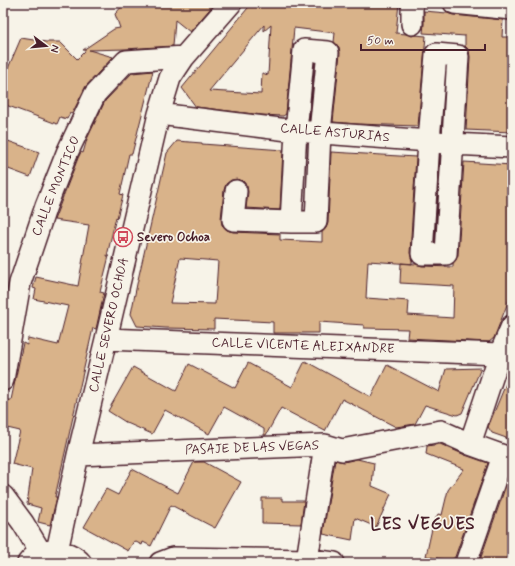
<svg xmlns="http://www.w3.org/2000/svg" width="515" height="566" viewBox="0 0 515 566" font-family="Mynerve,sans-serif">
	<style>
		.building { fill: #d9b38a; stroke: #4a1f2b; fill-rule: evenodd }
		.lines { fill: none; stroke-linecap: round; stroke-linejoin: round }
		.minor-casing { stroke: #4a1f2b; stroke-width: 24 }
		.minor { stroke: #f7f3e8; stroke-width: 21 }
		.labels { text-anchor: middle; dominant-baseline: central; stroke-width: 3.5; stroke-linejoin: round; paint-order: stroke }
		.street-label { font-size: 13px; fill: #4a1f2b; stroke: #f7f3e8 }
		.poi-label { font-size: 13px; font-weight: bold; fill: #4a1f2b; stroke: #f7f3e8; text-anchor: start }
		.district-label { font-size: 17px; font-weight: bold; letter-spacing: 1px; fill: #4a1f2b; stroke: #f7f3e8 }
	</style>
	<rect width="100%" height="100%" fill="#f7f3e8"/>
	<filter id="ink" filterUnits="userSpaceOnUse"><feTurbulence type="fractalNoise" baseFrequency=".025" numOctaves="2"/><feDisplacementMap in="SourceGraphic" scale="8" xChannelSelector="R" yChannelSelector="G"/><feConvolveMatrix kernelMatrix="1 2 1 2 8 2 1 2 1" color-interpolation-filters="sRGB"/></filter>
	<g filter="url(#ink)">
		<path class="building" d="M125,3H215L190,32L175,20L173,46L125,49L89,50L113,57L86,86L72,114L70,113L67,119L60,117L57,124L3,104V80L21,38L46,42H60L77,59L86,50H83L114,29L120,28L115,14Z
			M252,3H399L396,33L406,34L412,36L415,35L426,36L418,126L357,124L333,122L340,53L339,47L334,42L335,33L294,28L286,114L283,116L262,115L196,107L182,88ZM264,25V31L271,25L268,75L262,73L261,94L209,91Z
			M424,11L447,13L453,15L503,20L502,37H509L511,83H512V132L466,130L470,57L469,50L465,46V36L423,33L424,24Z
			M153,71L132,154H129L120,194L123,195L117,218L116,217L107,256H109L100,292L104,293L96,329L93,328L55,497H57L50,525L38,522L41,508L27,504L32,469L12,464L20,431L3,427L8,400H11L23,343L27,345L28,338L58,345L68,306L34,299L36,289L33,288L36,277L78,286L89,225L54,220L78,158L81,152L83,153L87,139L105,101L132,73Z
			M8,141L39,152L30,177L3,167V155Z
			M177,141L202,143V144L283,150L280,210L246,208L248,192L247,186L243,181L237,179L231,180L226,184L224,190L221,219L222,225L227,230L233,232L280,234V240L322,242V232L326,228L328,223L331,152L416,157L410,253L412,260V264L368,261L366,298L409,301L408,315L453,318L454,286L400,283L401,263L416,264L422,266L453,267V263L456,260L458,255L464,162L512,165V292L494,338L489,342L407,338L408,329L364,328V325L319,322V333H273V322L214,319V329L166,328L137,326L131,314L137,284L167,153ZM180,258L218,261L215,304L170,303Z
			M305,361L371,397L387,365L439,392L446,369L481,368L462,413L457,415L425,405L415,424L396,427L342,399L325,431L281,408L266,435H264V429L224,407L209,434L165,410L152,434L127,423L108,411L133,367L176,391L189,364L235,388L248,363L292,387Z
			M512,369V440L492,433L488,427Z
			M440,444L465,455L488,463L455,557L450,561L426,556L433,524L438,514L442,515L448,490L464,469L426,454L427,446Z
			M357,459L374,463L372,486L391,494L376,527L355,518L352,540L323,534L335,460L344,462Z
			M194,462H204L241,482L215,528L171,505L151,546L143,542L142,545L134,541L128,551L84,527L106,489L118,495L132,469L178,493Z
			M511,471H512V553H509L507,563H479Z
			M262,498H282V501H304L301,524L262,523Z"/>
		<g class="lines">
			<g class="minor-casing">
				<path id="minor" d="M454,3L512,9
					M412,24V3
					M304,50L328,52L320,132L316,222H291L296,131Z
					M436,54L458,56L446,254H422L429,141Z
					M159,114L296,131L429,141L453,144L512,147
					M236,191L233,220L291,222
					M106,339L500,354
					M3,380L20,283L46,206L67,153L95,94L126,61L184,57
					M470,444L500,354L512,326
					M78,455L325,445L342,450L441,431L470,444L512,459
					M3,496L23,523L41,553
					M57,551L78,455L106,339L159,114L170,78L184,57L231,3
					M307,560L325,445
					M28,563C40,546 68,548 81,563
					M160,563L173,558L312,560L334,563
					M466,563L503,456"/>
			</g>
			<use href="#minor" class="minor"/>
		</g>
	</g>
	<defs>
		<g id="bus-ring" transform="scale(1)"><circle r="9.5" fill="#f7f3e8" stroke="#d1495b" stroke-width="1.5"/><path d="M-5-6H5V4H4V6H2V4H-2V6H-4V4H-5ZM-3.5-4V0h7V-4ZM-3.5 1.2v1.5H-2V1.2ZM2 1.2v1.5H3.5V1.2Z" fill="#d1495b"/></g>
	</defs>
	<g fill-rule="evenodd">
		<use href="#bus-ring" x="123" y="237"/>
	</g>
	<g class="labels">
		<g class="street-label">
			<text transform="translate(335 133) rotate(5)">CALLE ASTURIAS</text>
			<text transform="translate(56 186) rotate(-68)">CALLE MONTICO</text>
			<text transform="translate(109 325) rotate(-77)">CALLE SEVERO OCHOA</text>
			<text transform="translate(303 346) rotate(2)">CALLE VICENTE ALEIXANDRE</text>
			<text transform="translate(252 448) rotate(-2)">PASAJE DE LAS VEGAS</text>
		</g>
		<g class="poi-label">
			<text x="137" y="237">Severo Ochoa</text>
		</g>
		<g class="district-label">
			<text x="423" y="524">LES VEGUES</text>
		</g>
	</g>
	<rect width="515" height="566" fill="none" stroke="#f7f3e8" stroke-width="16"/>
	<rect x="8" y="8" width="499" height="550" fill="none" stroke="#4a1f2b" stroke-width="1.5" filter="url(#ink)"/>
	<g transform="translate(46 46) rotate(106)" stroke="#f7f3e8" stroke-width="3" paint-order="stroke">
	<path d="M0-3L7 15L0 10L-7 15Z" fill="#4a1f2b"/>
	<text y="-6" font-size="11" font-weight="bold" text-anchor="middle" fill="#4a1f2b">N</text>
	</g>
	<path d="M361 44v6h124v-6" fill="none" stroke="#4a1f2b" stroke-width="2"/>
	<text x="367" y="44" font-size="12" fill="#4a1f2b" stroke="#f7f3e8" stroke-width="3" paint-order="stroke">50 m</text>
</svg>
